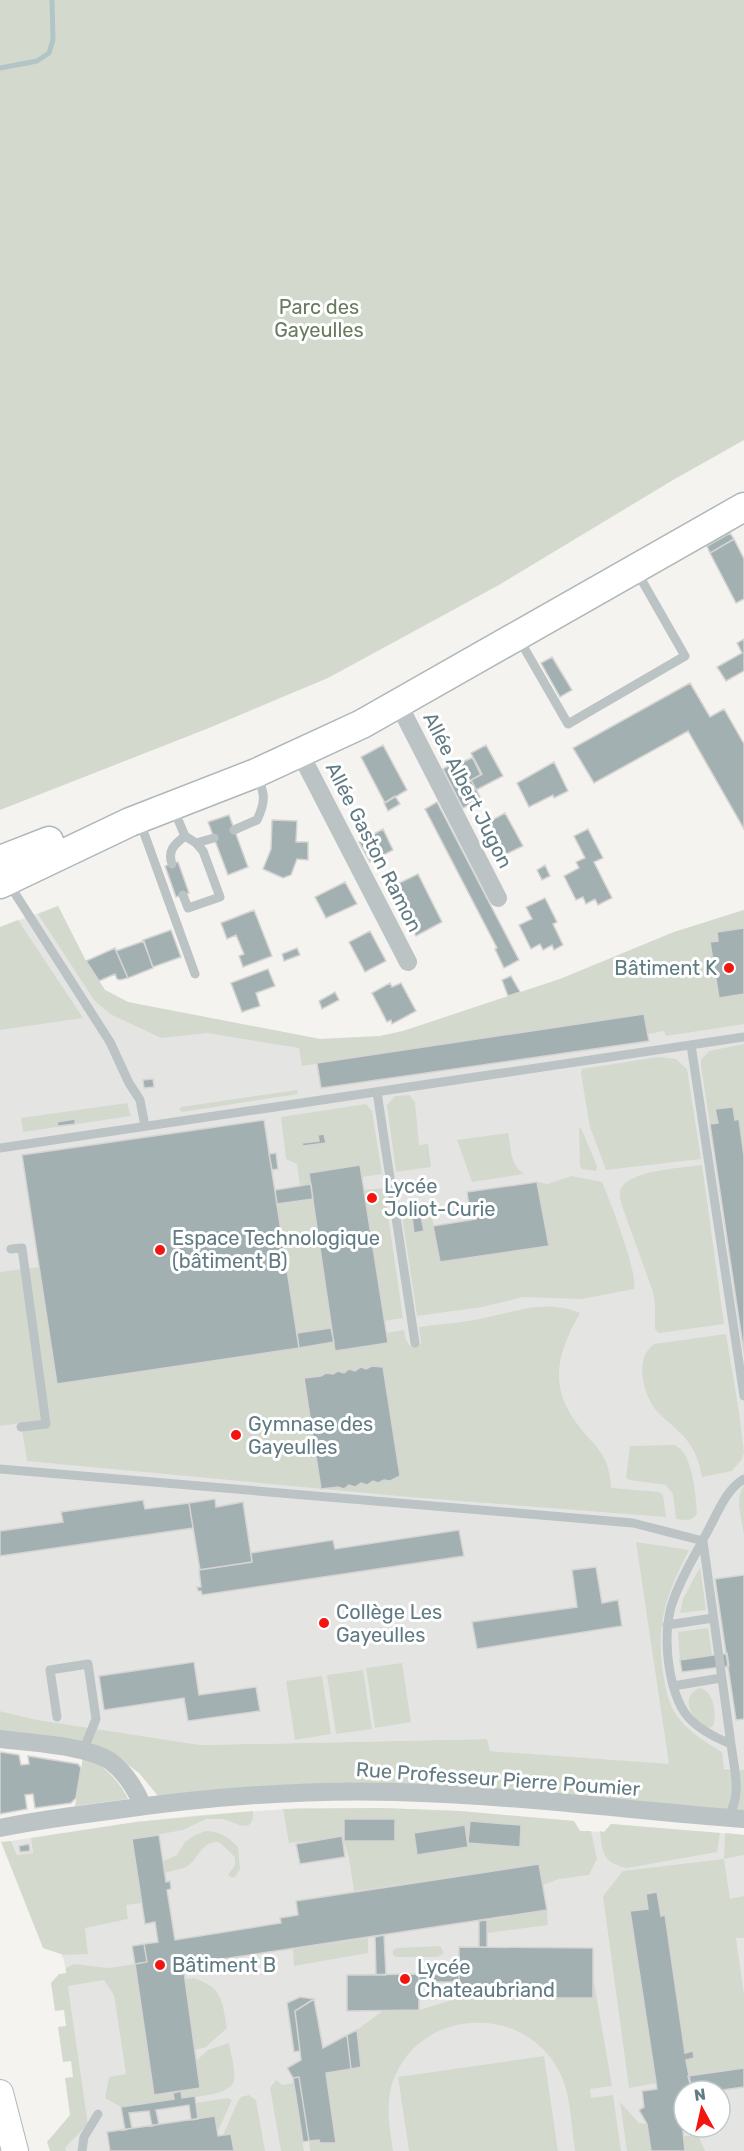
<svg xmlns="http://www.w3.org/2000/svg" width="744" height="2151" viewBox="0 0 744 2151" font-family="Rubik,sans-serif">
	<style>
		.built { fill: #e4e5e3; fill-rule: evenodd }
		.green { fill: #d4d9ce }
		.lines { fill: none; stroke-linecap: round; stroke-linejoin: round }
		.stream { stroke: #b1c5c6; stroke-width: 5 }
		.building { fill: #a2b0b2; stroke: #d5d4d2; stroke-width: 1.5 }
		.secondary-casing { stroke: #aeb7ba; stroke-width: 28 }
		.primary-casing { stroke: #afb7b9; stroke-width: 31 }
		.service { stroke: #bcc3c5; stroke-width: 9 }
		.minor { stroke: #bcc3c5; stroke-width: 18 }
		.secondary { stroke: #fff; stroke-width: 26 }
		.primary { stroke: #fff; stroke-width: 28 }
		.poi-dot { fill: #f31510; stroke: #fff; stroke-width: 2 }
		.labels { text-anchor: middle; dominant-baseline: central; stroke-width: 6; stroke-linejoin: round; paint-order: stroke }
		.park-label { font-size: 20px; fill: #6a7a5f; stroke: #fff }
		.street-label { font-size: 20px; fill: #607b83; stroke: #fff }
		.poi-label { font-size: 20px; fill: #607b83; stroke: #fff; text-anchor: start }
	</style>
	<rect width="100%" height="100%" fill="#f4f3ef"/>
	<path class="built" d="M58,906L86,961L105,990L128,1002L143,1005L320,1039L380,1036L403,1031L560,979L674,932L744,910V1770L489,1751L487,1739L201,1745L38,1720L0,1711V927Z
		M301,1808H381L460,1811L574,1821L580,1831L604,1832L611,1824L744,1835V2151H66L65,2148L88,2124L64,1960L11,1841L136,1822L201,1815ZM684,2091H720V2127H684Z"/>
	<path class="green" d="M0,0H744V440L673,480L499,585L328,678L209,728L0,810Z
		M58,906L86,961L105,990L128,1002L143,1005L320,1039L380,1036L403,1031L560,979L674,932L744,910V928L717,932L718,941L710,943L719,998L744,994V1024L666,1036L664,1031L648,1034L644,1014L302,1066L299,1048L207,1033L161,1038L110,1014L94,1000L38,914Z
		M18,920L83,1018L0,1030V927Z
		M744,1044V1148L743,1149L738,1119L735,1120L733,1107L716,1109L718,1123L710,1124L701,1067V1060L709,1051Z
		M658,1057L676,1059L687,1069L701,1159L606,1170L590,1127L581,1074L582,1069Z
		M297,1090L298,1094L182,1112L179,1109L181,1107Z
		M409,1095L415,1102L419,1145L428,1144L431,1167L396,1172L387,1105L395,1096Z
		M127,1103L131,1116L23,1132L21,1118Z
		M366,1104L372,1111L382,1174L362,1177L360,1165L309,1173L311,1184L300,1186L297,1164L286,1159L281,1117Z
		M579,1127L582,1130L597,1166L596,1171L582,1169L580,1166Z
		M508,1133C512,1148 509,1164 524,1174L472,1182L457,1140Z
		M702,1165L724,1324L659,1333L655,1329V1304L653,1292L622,1206C621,1201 619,1196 620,1192C624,1170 683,1168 702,1165Z
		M571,1176L602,1182C610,1201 638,1272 634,1289L582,1299L523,1297L482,1307L417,1316L400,1202L411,1203L414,1232L424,1231L418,1204L430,1205L440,1262L549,1246L537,1182L548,1184Z
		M384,1188L403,1318L384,1321L364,1190Z
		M313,1199L331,1328L297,1333L277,1204Z
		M39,1267L57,1384L334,1342L335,1351L387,1343L386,1333L404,1330L406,1340L410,1346L421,1344L419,1327C440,1324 463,1323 484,1318C520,1311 544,1299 580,1313C559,1350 548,1383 575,1421C594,1448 609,1450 611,1488L659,1492L663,1495L666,1517L409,1497L27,1461L21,1423L0,1426V1272Z
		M726,1334L739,1412L744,1452L742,1459L732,1471L702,1477C700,1467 697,1455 691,1446C682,1431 666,1422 655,1409C643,1393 634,1358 654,1344Z
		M675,1445C693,1453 696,1496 697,1513C693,1522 685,1520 676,1519L673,1494L666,1485L629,1480L626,1478L630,1446Z
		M744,1485V1535C742,1519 734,1500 744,1485Z
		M636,1542L689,1550C665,1597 655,1626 664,1679C667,1694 670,1709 681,1721C692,1734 707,1743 722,1752L724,1769L744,1770V1813L580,1797L158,1796L139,1773L120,1759L0,1733V1711L38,1720L201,1745L487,1739L490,1751L669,1764Z
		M700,1567L706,1610L680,1613L683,1599Z
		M708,1628L712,1655L680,1660L678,1632Z
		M402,1663L411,1722L375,1728L366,1668Z
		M363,1670L372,1729L336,1734L327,1675Z
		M322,1676L331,1734L295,1740L286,1681Z
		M700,1688C714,1691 717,1714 713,1726L709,1728C692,1722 678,1696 700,1688Z
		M83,1757C101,1761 121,1783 128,1799L75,1806Z
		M381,1808L460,1811L574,1821L580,1831H591L597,1859L589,1875L559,1879L543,1885L539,1864L354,1891L349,1858L342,1837L289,1843L283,1809Z
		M253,1811V1819L249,1825L242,1826L223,1819H206L183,1830L133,1839L142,1903L126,1905L128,1919L85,1928L88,1954L64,1955L43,1948L1,1842L11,1841L17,1855L33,1853L31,1838L136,1822Z
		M611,1824L720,1833L717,1852L627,1868C603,1863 602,1853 600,1831L604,1832Z
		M205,1831C220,1831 228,1837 238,1847L240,1869L235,1877L232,1878L228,1875L235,1865V1857L219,1842C202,1841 200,1856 189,1865C182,1870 172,1870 165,1873L163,1861L177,1855L185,1842L193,1836Z
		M725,1833L744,1835V1855L724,1859L730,1899L744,1896V1938H736L744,1995V2068L688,2076L686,2060L694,2058L693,2052L685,2053L665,1916H661L657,1892L646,1893L648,1909L630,1912L656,2083L629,2088L603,1896L623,1871L724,1859Z
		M547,1910L548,1925L487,1933V1920Z
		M368,1938V1953L294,1966L293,1949Z
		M440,1946L444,1953L438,1957H396L393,1955V1950L397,1948Z
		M74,1964L109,1968L135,1964L154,2095L173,2093L174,2099L121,2107L105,2098L109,2077L126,2074L114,1995L104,1980L68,1986L88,2124L65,2148L66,2151H50L47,2142L70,2115L65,2078L73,2077L71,2061L63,2062L58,2027L66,2026L64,2010L55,2011L51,1983L59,1974L66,1973V1968Z
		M593,1976L612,2086L590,2089L591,2098L613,2095L621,2151H575C571,2125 571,2094 559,2071C522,2000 412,2009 391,2088C386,2109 390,2130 393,2151H310L309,2141L319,2140L320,2143H336L326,2073L361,2067L357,2030L384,2010H419L459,1998H593Z
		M194,1978C223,1988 222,2000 227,2028L206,2047L195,2050L185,1979Z
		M229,2043C231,2055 236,2070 234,2081C230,2095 194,2097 182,2098L181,2091L200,2088L196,2061L208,2050Z
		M544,2056L558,2151H409L398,2077Z
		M276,2080L282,2085L294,2083L304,2151H281L270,2088Z
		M249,2095L256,2100L265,2151H234L231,2134L223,2135L238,2101L241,2097Z
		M228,2098L232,2100L218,2131L215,2116L198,2119L196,2103Z
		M620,2102L639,2123L647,2124L651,2151H627Z
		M698,2135L705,2151H685L683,2136Z"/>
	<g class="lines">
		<path class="stream" d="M0,68L37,61L49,53L53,40L52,0"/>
	</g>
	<path class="building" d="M730,533L734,539L710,553L707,546Z
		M734,539L744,559V599L736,603L710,553Z
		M744,639V671L726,681L717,667L742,653L737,643Z
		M552,657L572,690L560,697L541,663Z
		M690,683L710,717L724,709L744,744V829L688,731L594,783L573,748Z
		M383,745L407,790L385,803L361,757Z
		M486,745L503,776L476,790L471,780L482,774L471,753Z
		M472,758L476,763H475L481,775L460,786L450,765L461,760L462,762Z
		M554,762L568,791L554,798L553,795L529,807L517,783Z
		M450,765L460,786L471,780L481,799L463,808L443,769Z
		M395,796L400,804L388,811L384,803Z
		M437,802L519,960L504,968L495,949L497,948L425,809Z
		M505,813L523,846L500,857L483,825Z
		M229,815L248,867L228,875L208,822Z
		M272,820L297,821L296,842H308V860L297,859L291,875L283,878L263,869L271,849Z
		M383,829L393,850L370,862L359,842Z
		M588,829L603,858L594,862L612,898L598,905L595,899L586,904L583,897L576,900L564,876L579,868L576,862L585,858L574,836Z
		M494,846L500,857L495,860L489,849Z
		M178,862L189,893L176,897L165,866Z
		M545,865L550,876L542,880L537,870Z
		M418,874L442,922L416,936L391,887Z
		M345,882L357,904L326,918L315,897Z
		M545,898L557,922L553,924L563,945L554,950L552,945L543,950L540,944L531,949L519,925L532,919L526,907Z
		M254,910L272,956L243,967L239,956L244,954L236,935L227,939L221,923Z
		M744,928V994L719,998L710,942L718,941L717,932Z
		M171,930L181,957L153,967L143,940Z
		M370,931L386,961L365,972L349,942Z
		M144,941L153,968L128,978L116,951Z
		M115,948L128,978L120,980L117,979L115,974L99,981L86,961Z
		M297,948L300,955L284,961L282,954Z
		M268,969L275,986L256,993L260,1006L242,1012L231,983Z
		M511,976L520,992L508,996L502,980Z
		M390,983L392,987L401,983L416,1011L392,1024L391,1020L387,1022L372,993Z
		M335,992L339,1000L322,1009L319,1001Z
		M644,1014L649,1041L321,1088L317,1063Z
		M153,1079L154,1087L144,1088L143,1080Z
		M733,1107L735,1120L739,1119L744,1156V1353L710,1124L718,1123L715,1109Z
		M75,1119V1124L58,1126L57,1122Z
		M264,1120L299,1348L57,1384L22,1155Z
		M324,1134L326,1143L303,1146L302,1143L319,1141L318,1135Z
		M276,1153L278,1169L272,1170L269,1154Z
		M360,1165L388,1343L335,1351L309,1173Z
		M537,1182L549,1246L440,1262L433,1226L476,1219L478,1207L469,1206L467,1192Z
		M311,1184L313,1199L277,1204L275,1190Z
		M421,1216L424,1231L414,1233L412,1217Z
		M331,1328L334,1342L299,1348L297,1333Z
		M372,1366L383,1367L400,1476L390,1481L384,1480L378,1483L373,1481L367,1485L361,1483L355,1487L349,1485L344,1489L338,1487L321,1489L304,1378L321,1376L326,1373L333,1374L338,1371L344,1373L349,1369L355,1371L361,1367L366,1369Z
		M215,1499L216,1507L243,1502L252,1562L200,1570L189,1503Z
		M143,1500L145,1509L189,1503L193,1528L0,1556V1531L63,1522L61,1512Z
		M459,1530L464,1556L202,1595L201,1591H198L197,1587H201L199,1570L252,1562L251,1553L333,1540L335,1549Z
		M596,1567L602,1603L618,1600L622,1626L477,1649L472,1622L577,1607L572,1570Z
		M744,1575V1719L736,1720L715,1579Z
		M727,1653L729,1666L682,1672L680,1660Z
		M194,1662L199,1695L256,1687L260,1711L188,1721L184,1698L104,1710L99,1676Z
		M0,1752L19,1755L21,1765L29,1764L28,1756L78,1764L81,1768L76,1798L71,1803L35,1808L33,1794L25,1795L27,1809L0,1814Z
		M344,1819H395V1841H344Z
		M470,1821L521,1825L520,1847L468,1843Z
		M465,1825L468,1847L417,1855L414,1833Z
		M159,1835L166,1882L170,1881L171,1889L167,1890L175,1940L281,1923L280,1918L298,1915L296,1901L539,1864L547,1910L183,1965L200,2088L154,2095L135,1964L147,1962L144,1944L158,1942L155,1922L145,1924L132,1839Z
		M342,1836L345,1857L300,1864L296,1844Z
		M29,1844L30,1851L20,1852L19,1846Z
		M657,1892L661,1916L665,1915L685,2053L693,2051L694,2058L686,2060L692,2091H684V2101L680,2103L685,2151H651L647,2124L639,2110L644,2107L642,2091L657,2089L630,1911L648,1909L646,1894Z
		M487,1920V1947H479V1921Z
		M384,1935L386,1975H376L375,1937Z
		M144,1944L147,1962L135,1964L132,1946Z
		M459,1947L593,1948V1998H459Z
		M419,1974V2010L347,2011V1975Z
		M419,1974L459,1975V1982H419Z
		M300,1997L314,1999L295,2011L300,2051L294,2052L287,2003Z
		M314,1999L323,2048L347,2035L351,2069L326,2073L336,2143H320L319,2140L309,2141L299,2077L293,2078L287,2068L301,2060L295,2011Z
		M357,2030L361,2067L351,2069L347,2035Z
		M744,2068V2087L715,2091H692L688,2076Z
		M299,2077L309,2141L303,2142L293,2078Z
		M181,2091L182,2098L195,2096L198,2119L191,2120L189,2105L156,2110L159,2124L152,2126L149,2111L129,2113L132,2128L125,2130L121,2107L174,2099L173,2093Z
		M215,2116L218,2136L231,2134L234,2151H110L107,2132Z"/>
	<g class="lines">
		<g class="secondary-casing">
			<path id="secondary" d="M0,2093L15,2151"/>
		</g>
		<g class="primary-casing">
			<path id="primary" d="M0,860L49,841
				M0,884L130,822L256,773L362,724L744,507"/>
		</g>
		<path class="service" d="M519,639L568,724L685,656L637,572
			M173,808L185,836L196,843L203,851L220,897L188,908L183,895
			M140,822L195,974
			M234,830L257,820C266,801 265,794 257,775
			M196,843L214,838
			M172,864C167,850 175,844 185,836
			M9,884L110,1042L129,1083L140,1100L145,1126
			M691,1045L744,1396
			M377,1092L415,1343
			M0,1148L744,1037
			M11,1249L22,1248L46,1424L21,1427
			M0,1469L633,1523L703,1541
			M703,1541L731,1744
			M667,1625L713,1618
			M673,1686L721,1678
			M57,1717L50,1670L88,1664L96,1719L83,1751
			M727,1818C743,1796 734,1769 731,1744C689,1727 676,1711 669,1666C666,1646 666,1627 671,1607C679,1581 693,1559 705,1536C716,1517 725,1490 744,1479
			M82,2151L84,2137L98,2114"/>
		<path class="minor" d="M398,703L498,898
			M300,753L408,962
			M0,1739C30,1743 85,1745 110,1761C125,1772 136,1790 143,1806
			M0,1828C38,1820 77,1815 116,1810C209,1797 303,1789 396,1792C512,1795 628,1810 744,1819"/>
		<use href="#secondary" class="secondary"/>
		<use href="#primary" class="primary"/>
	</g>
	<g class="poi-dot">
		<circle cx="729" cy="968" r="6"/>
		<circle cx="372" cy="1198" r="6"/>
		<circle cx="160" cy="1250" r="6"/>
		<circle cx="236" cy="1435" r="6"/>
		<circle cx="324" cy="1623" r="6"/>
		<circle cx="160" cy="1965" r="6"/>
		<circle cx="405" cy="1979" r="6"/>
	</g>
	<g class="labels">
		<g class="park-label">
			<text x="319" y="307">Parc des<tspan x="319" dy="23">Gayeulles</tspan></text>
		</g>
		<g class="street-label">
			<text transform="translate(468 790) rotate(63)">Allée Albert Jugon</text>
			<text transform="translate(374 847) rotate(63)">Allée Gaston Ramon</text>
			<text transform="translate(498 1779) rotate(4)">Rue Professeur Pierre Poumier</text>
		</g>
		<g class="poi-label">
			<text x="717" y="968" text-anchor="end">Bâtiment K</text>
			<text x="384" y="1186">Lycée<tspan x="384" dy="23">Joliot-Curie</tspan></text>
			<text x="172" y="1238">Espace Technologique<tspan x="172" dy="23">(bâtiment B)</tspan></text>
			<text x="248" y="1424">Gymnase des<tspan x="248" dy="23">Gayeulles</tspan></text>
			<text x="336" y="1612">Collège Les<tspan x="336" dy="23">Gayeulles</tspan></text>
			<text x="172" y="1965">Bâtiment B</text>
			<text x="417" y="1967">Lycée<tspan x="417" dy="23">Chateaubriand</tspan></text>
		</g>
	</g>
	<g transform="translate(702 2109) rotate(352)"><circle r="28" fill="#ffffff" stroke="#bfcacd" stroke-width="1.5"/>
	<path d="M0-4.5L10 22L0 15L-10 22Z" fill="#f31510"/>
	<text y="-9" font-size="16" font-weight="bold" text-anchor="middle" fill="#607b83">N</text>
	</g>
</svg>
